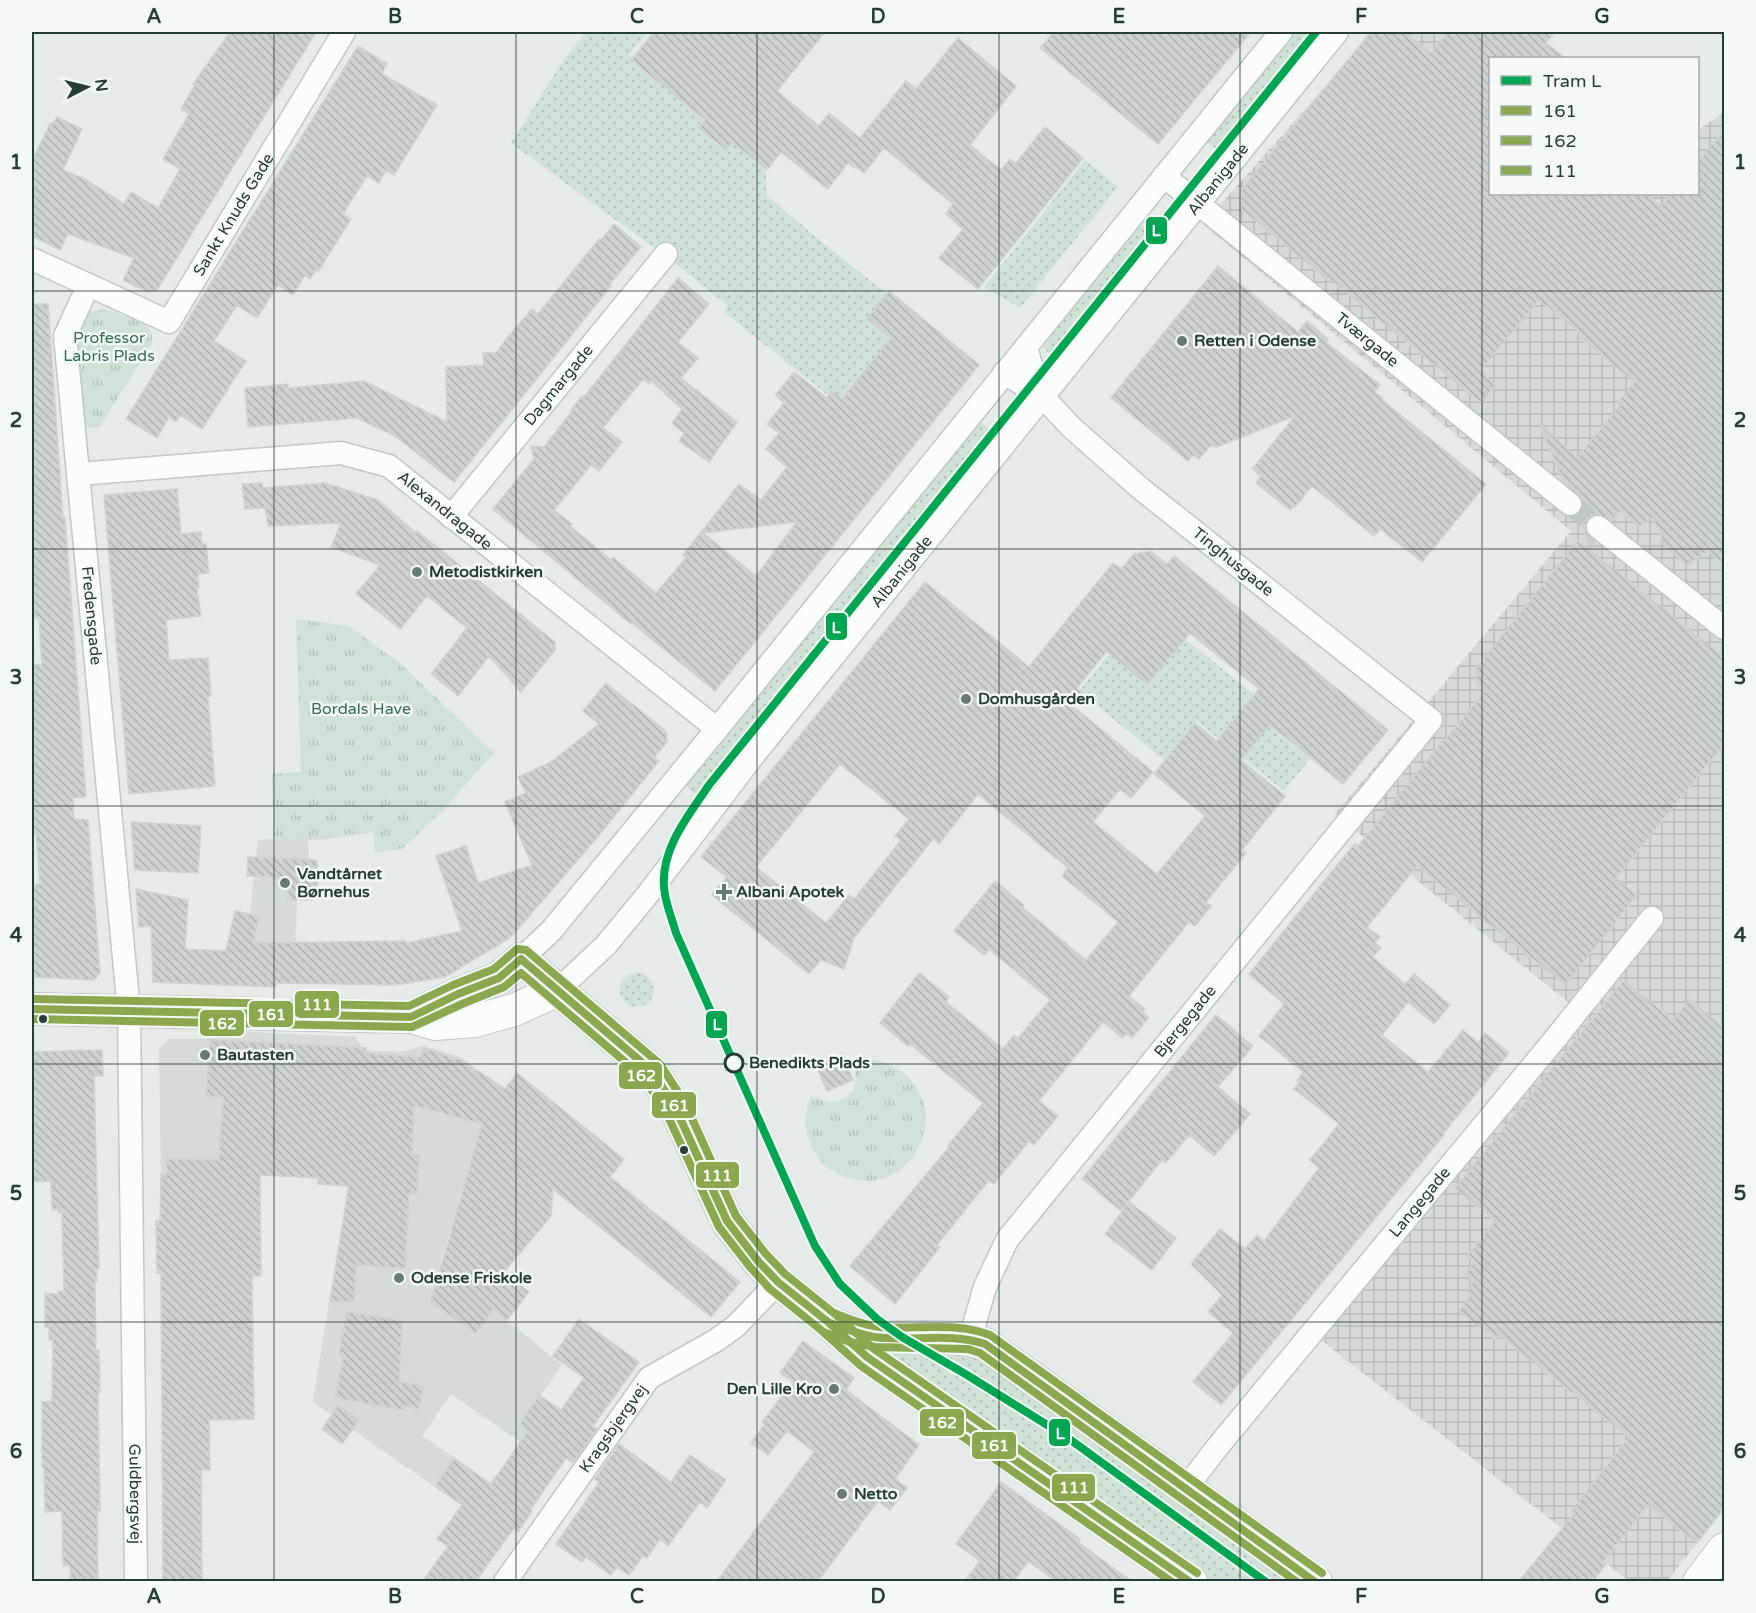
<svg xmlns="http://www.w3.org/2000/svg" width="1756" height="1613" viewBox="0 0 1756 1613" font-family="'Varela Round',sans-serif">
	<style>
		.built { fill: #d4dbd8 }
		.industrial { fill: url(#industrial-grid) }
		.grass { fill: url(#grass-dots) }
		.park { fill: url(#park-tufts) }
		.building { fill: url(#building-back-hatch); stroke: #cfd3d1; stroke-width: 1.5; fill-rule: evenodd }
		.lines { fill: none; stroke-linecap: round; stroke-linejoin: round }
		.street-tunnel { stroke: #bfc7c5; stroke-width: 22; stroke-dasharray: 22 11; stroke-linecap: butt }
		.street-casing { stroke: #c3c7c5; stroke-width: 25 }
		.secondary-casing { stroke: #c2c8c5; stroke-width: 34 }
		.street { stroke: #fbfcfc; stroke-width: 22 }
		.secondary { stroke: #fbfcfc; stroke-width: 32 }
		.bus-1-casing { stroke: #f4f9f7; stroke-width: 12 }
		.bus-2-casing { stroke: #f4f9f7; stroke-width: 12 }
		.bus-3-casing { stroke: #f4f9f7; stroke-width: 12 }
		.bus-1 { stroke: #8ba84f; stroke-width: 8 }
		.bus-2 { stroke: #8ba84f; stroke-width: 8 }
		.bus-3 { stroke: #8ba84f; stroke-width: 8 }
		.tram-1-casing { stroke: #f4f9f7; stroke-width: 12 }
		.tram-1 { stroke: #00a651; stroke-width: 8 }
		.grid { fill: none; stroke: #243d37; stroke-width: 1.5; stroke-opacity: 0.55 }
		.poi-dot { fill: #687a75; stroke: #f4f9f7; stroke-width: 2 }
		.bus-dot { fill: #243d37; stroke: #f4f9f7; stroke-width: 2 }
		.stop-dot { fill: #f4f9f7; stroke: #243d37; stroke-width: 3 }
		.labels { text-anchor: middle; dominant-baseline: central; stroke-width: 5; stroke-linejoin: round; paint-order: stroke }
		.street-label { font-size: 16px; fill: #243d37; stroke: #f4f9f7 }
		.park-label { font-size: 16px; fill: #31714c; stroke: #f4f9f7 }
		.poi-label { font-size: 16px; font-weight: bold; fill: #243d37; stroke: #f4f9f7; text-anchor: start }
		.stop-label { font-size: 16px; font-weight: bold; fill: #243d37; stroke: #f4f9f7; text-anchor: start }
		.line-badge { stroke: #f4f9f7; stroke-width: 2 }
		.badge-label { font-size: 16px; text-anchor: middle; font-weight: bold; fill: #fff }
		.neatline { fill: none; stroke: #243d37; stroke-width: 2 }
		.grid-label { font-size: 20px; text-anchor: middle; font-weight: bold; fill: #243d37 }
	</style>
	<defs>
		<pattern id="industrial-grid" width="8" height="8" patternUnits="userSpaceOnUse" patternTransform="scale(1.5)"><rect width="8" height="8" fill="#d4dbd8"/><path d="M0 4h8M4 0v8" fill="none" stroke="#b6bdba"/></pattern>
		<pattern id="grass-dots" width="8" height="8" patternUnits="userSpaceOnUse" patternTransform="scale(1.5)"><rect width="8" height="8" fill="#d0e2d6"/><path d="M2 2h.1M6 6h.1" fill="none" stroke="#b2c3b8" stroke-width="1.8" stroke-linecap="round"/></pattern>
		<pattern id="park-tufts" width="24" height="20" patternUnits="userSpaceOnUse" patternTransform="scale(1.5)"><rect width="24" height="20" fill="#d0e2d6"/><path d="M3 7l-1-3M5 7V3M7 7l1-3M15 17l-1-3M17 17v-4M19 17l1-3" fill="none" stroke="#b2c3b8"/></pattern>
		<pattern id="building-back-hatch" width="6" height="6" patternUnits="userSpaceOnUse" patternTransform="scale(1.5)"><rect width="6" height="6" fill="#cdd1d0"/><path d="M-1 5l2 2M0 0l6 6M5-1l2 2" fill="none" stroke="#b0b4b3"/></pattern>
	</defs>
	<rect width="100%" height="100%" fill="#e6eae8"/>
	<path class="built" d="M370,769L373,832L320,840H308L309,873L317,874V891L313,892V900H297L294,983H276V987L239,986L241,953L250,914L258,840L274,839L272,774Z
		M208,1030L356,1037L363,1050L399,1052L424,1046L460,1057L499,1085L489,1099L440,1265L489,1291L491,1307L562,1365L520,1426L530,1433L525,1445L451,1394L422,1436L455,1458L447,1469L488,1524L313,1402L348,1185L326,1171L216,1164L161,1181L159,1048L169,1039H207Z"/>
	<path class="industrial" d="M1374,32H1447L1490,66V194H1698V130L1724,112V1509L1667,1581H1629L1321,1340L1584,1015L1335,814L1571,531L1203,224Z"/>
	<path class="grass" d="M587,32H647L629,55L754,157L766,170L767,196L824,244L972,361L904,456L724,312L728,306L680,267L511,143L567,55Z
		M1288,32H1327L1226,157L1203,139Z
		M1085,160L1118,187L1020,308L984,287Z
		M1136,221L1159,240L1061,363L1037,343Z
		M977,419L1000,438L705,802L683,784Z
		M1147,608L1288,722L1278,734L1310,759L1284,791L1197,721L1164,760L1079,691Z
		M620 990a17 17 0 1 1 34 0a17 17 0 1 1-34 0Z
		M951,1349L977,1354L1306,1581H1209L888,1359V1356L892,1354Z"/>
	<path class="park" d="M102,309C114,312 140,319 149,329C152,332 152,338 152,343L101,425C95,429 87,429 83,422L75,341L85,316L92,311Z
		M296,619L349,626L401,664L494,753L445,808L402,849L375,853L373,832L274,840L272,774L301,772Z
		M877,1060C892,1065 906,1072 915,1085C946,1127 907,1190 856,1180C840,1177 826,1169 817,1156C804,1137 802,1116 811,1095C838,1112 865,1094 852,1062Z"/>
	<path class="building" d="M230,32H316L157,290L148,292L123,280L134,258L68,234L60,250L32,236V162L50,123L53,124L57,117L82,129L63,170L85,179L124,204L131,192L158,208L180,169L163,159L189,114L181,109L195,85L193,84Z
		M654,32H825L777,91L819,126L829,113L860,138L906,81L916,89L958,38L1016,86L970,145L1001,170L1010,159L1015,164L1045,127L1083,158L978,289L939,258L963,229L946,214L953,204L884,148L864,173L855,166L854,168L848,163L828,189L781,152L767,170L732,142L726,150L699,128L705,120L631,60Z
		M1054,32H1251L1158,144L1040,48Z
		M1371,32H1404L1431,53L1448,32H1555L1546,43L1565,58H1491V194H1646L1661,206L1672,194H1698V162L1725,129V566L1708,552L1687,565L1665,546L1653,518L1639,527L1620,511L1612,521L1599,514H1594L1588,518L1585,524V531L1595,542L1590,548L1577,515L1581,512L1583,507L1582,499L1563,481L1539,423L1577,458L1620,405L1617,403L1634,382L1580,338L1582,335L1539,300L1480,371L1496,385L1481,403L1326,276L1325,278L1241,209V190Z
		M358,46L387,64L382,74L437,105L394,175L386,170L379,183L367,176L343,214L351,219L318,272L316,270L310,279L305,275L293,295L278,285L257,318L237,305L214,341L246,361L202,429L180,415L176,422L169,417L157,438L126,419Z
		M614,224L641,247L609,285L611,286L454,482L395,436L357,418L248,427L245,388L288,384V388L364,381L447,422L446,367L484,365L483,353H496L506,339L532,309L538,314L599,239L601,240Z
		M1218,266L1298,332L1307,321L1328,339L1326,342L1380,385L1375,392L1383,398L1382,400L1486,484L1422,562L1380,529L1374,536L1312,486L1296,506L1294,505L1290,510L1256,483L1261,476L1252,469L1295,416L1217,447L1210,446L1199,459L1194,455L1188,461L1111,398Z
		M678,278L709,304L678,342L698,358L681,378L737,422L709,462L679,441L684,433L672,423L682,409L651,381L649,384L643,379L603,428L622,442L599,471L591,465L554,510L572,524L570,526L611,560L613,557L656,593L686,558L683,555L739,484L761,500L787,467L766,449L779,433L767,424L784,403L775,395L794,372L827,398L832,391L842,399L891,338L867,319L889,291L979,365L715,691L632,623L631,624L493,509L534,459L531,446L544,447L572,411L571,410L582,396L584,397ZM797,522L756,576L703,533Z
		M32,304H48L63,518H65L86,797L73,798L74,819L88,820L100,973L94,980L32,977V885L40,884L36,833H32V665L42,664L39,618H35L32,568Z
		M262,483L263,488L325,483L378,500L416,533L417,531L555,642V650L521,692L489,656L458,696L431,674L467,628L427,596L400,629L356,594L380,565L331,547L341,523L268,526L265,508L245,509L242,484Z
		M177,489L181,534L201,532L202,544H206L209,573L198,574L199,588H197L201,616L166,620L169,660L208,658L211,696L208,697L215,786L129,794L104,495Z
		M1578,540L1725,658V743L1616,878L1637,895L1565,985L1417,866L1367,927L1380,937L1375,943L1381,948L1373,957L1405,984L1414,974L1450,1005L1434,1024L1408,1002L1382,1035L1428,1072L1463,1030L1478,1043L1485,1033L1509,1053L1443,1134L1444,1135L1221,1405L1193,1382L1233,1333L1208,1312L1222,1295L1191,1264L1220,1229L1245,1249L1257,1235L1264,1241L1319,1168L1310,1160L1339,1124L1294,1089L1299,1083L1297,1081L1303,1072L1259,1036L1284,1004L1249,974L1355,843L1358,846L1444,739L1445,740L1485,691L1477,684L1476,668Z
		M1151,551L1167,564L1174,556L1388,730L1343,784L1270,725L1241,760L1285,796L1242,850L1246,853L1206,902L1211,906L1195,926L1189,922L1129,996L1145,1009L1143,1012L1149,1017L1132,1038L1126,1034L1122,1038L1103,1022L1039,1101L1058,1116L1034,1145L1029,1141L994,1184L989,1180L937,1245L940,1247L895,1304L850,1266L949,1147L948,1145L983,1103L910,1044L908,1046L880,1023L919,973L949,997L946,1002L1003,1049L1014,1035L1018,1038L1050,1000L989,949L984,955L954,931L995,881L1024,905L1022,907L1086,960L1118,922L1062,876L1068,868L978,794L939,844L933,839L854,938L844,969L821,960L809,974L712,895L727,877L701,857L925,582L1029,667L1113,563L1121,569L1134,554ZM1190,633L1259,689L1217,741L1195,723L1154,774L1205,816L1157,874L1093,822L1120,789L1131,798L1153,772L1074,707L1084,694L1077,688L1107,651L1147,685ZM840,764L909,819L895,836L901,840L854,899L849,895L826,923L756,867Z
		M606,683L666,731L667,742L654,758L659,761L596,839L510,938L445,977L396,985L276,983V987L153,982L151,926L139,927L136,889L188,900L185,949L226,951L235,911L259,916L253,943L406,941L407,943L462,931L436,856L466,846L478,883L532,865L505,802L526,793L518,777L551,762L599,724L583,711Z
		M131,822L201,826L198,873L135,870Z
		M248,857L317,860V891L313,892V900H288V878L247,876Z
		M1624,980L1673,1020L1690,999L1725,1029V1507L1697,1543L1648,1505L1603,1562L1606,1564L1593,1581H1519L1575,1513L1572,1510L1629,1437L1498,1335L1495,1339L1459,1311L1470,1296L1466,1292L1474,1281L1465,1274L1474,1262L1467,1256L1495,1221L1455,1188Z
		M1216,1015L1253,1046L1218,1087L1250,1114L1214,1156L1189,1135L1166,1163L1162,1160L1121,1211L1082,1179Z
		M210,1040L366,1048V1053L421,1057L423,1048L461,1060L505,1089L517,1073L624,1159L610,1177L740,1282L711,1317L553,1189L551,1216L504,1272L529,1292L507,1320L493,1309L476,1333L431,1302L482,1124L414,1105L412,1155H419L417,1194L409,1193L405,1268L356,1265L354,1302L330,1301L349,1186L318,1184V1178L260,1175L261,1276H252L254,1419L209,1420L210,1470H201L202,1581H163L161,1273H157L156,1221H160L161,1174H166L167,1159L219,1160L223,1097L206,1096Z
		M102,1050L103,1076H94L99,1269H97V1281H95L96,1350H99L100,1392H98L100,1511H97L98,1581H71L70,1566H63L62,1511L45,1512L44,1467H42V1402L52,1401L53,1340H49V1327H45V1293L58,1294V1291H64L62,1212L58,1213V1209L52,1210L51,1181L32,1182V1052Z
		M842,1054L853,1080L827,1091L816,1065Z
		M1129,1202L1176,1238L1152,1270L1105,1234Z
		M347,1312L402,1321L399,1382L423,1386L419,1409L404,1406V1410L336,1398L343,1356L339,1355Z
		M579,1319L639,1362L593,1426L597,1429L573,1463L566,1458L530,1510L532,1511L518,1532L514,1528L476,1581H423L448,1546L437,1539L462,1505L435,1486L454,1458L491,1484L528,1431L519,1425L539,1395L561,1410L584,1378L553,1356Z
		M803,1341L854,1378L846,1390L919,1445L895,1479L907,1488L890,1510L878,1501L818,1581H717L814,1452L787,1431L768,1455L751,1443L765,1424L762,1422L793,1382L780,1373Z
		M338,1405L359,1420L342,1444L322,1429Z
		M619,1444L671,1482L690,1455L726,1480L707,1508L700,1502L668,1546L660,1539L647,1558L643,1556L629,1575L617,1567L611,1575L586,1557L582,1562L556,1544L599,1482L595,1479Z
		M1001,1482L1080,1539L1078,1542L1131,1581H1056L1028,1561L1014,1581H965L980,1561L956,1544Z"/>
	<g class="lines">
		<path class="street-tunnel" d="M1570,504L1598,527"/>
		<g class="street-casing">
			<g id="street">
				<path id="s1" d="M1164,176L1570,504"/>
				<path id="s2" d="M32,259L169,322L344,32"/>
				<path id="s3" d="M88,286L65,336L129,1011L136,1582"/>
				<path d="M1026,347L1035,380L1042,396"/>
				<path id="s4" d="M79,474L341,453L389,466L717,729"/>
				<path id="s5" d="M451,517L666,254"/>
				<path d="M1598,527L1724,628"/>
				<path d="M521,959L551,931L717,729L1281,32"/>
				<path id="s6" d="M558,990L606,945L648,894L753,756L1337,32"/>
				<path id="s7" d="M970,1339L985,1287L1007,1240L1431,720L1140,488L1071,427L1042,396L1004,373"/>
				<path id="s8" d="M1187,1487L1215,1450L1555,1039L1652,918"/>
				<path id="s9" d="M505,1582L649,1378L715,1341L736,1326L778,1282"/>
			</g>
		</g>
		<g class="secondary-casing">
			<path id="secondary" d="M32,1009L411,1017L435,1024L475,1021L514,1010L558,990
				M411,1017L458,994L499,978L521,959L652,1071L675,1107L727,1221L758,1261L778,1282L828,1322L867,1357L1191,1582
				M838,1326C850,1331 864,1336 878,1337C914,1339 951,1333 985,1344L1316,1582
				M1699,1582L1724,1549"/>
		</g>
		<use href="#street" class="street"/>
		<use href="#secondary" class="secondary"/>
		<g class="bus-1-casing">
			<path id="bus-1" d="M32,1009L411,1017L458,994L499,978L521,959L652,1071L675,1107L727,1221L758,1261L778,1282L828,1322L867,1357L1190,1582
				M830,1323C845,1329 859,1334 874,1337C911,1342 950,1332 985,1344L1315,1582"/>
		</g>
		<g class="bus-2-casing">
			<path id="bus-2" d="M32,1019L412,1027L462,1004L504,987L521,973L644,1078L666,1112L719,1227L750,1267L770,1289L821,1330L861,1366L1172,1582
				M826,1333L850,1342L875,1347L968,1349L980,1353L1297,1582"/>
		</g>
		<g class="bus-3-casing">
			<path id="bus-3" d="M32,999L409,1006L453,985L494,969L517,949L526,950L660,1064L685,1103L736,1216L766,1254L785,1274L835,1314L874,1349L1197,1573
				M834,1313C848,1319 863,1325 879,1327C915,1330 955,1321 990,1335L1322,1573"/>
		</g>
		<use href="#bus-1" class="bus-1"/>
		<use href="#bus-2" class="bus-2"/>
		<use href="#bus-3" class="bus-3"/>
		<g class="tram-1-casing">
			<path id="tram-1" d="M1266,1582L1068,1438L967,1375L902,1337L877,1319L840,1284L815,1246L676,933C672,918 665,903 664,887C661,848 689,815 709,785L1316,32"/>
		</g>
		<use href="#tram-1" class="tram-1"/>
	</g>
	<path class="grid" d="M274,32V1582M516,32V1582M757,32V1582M999,32V1582M1240,32V1582M1482,32V1582M32,291H1724M32,549H1724M32,806H1724M32,1064H1724M32,1322H1724"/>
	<g class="poi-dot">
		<circle cx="1182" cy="341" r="6"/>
		<circle cx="417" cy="572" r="6"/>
		<circle cx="966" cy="699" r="6"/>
		<circle cx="285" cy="883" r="6"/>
		<path d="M721 883h6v6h6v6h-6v6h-6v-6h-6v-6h6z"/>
		<circle cx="205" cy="1055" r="6"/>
		<circle cx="399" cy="1278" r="6"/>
		<circle cx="834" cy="1389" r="6"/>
		<circle cx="842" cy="1494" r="6"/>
	</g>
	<g class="bus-dot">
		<circle cx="43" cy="1019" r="5"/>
		<circle cx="684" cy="1150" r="5"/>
	</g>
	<circle class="stop-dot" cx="734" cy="1063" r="9"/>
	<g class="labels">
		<g class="street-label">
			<text stroke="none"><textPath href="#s6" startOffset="1046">Albanigade</textPath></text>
			<text stroke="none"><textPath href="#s2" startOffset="276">Sankt Knuds Gade</textPath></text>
			<text stroke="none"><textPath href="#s1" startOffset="261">Tværgade</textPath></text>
			<text stroke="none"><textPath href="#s5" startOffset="170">Dagmargade</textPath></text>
			<text stroke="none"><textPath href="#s4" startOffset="384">Alexandragade</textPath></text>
			<text transform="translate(1233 562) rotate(39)">Tinghusgade</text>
			<text stroke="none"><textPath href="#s6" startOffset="542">Albanigade</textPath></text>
			<text stroke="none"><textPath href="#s3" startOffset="336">Fredensgade</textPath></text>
			<text stroke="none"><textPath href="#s7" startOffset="388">Bjergegade</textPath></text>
			<text stroke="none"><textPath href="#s8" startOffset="368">Langegade</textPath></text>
			<text stroke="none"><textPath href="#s9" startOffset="188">Kragsbjergvej</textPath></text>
			<text stroke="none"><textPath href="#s3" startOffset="1216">Guldbergsvej</textPath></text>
		</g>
		<g class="park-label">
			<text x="109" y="338">Professor<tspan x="109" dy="18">Labris Plads</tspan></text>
			<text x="361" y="709">Bordals Have</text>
		</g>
		<g class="poi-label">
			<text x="1194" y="341">Retten i Odense</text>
			<text x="429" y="572">Metodistkirken</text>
			<text x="978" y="699">Domhusgården</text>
			<text x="297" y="874">Vandtårnet<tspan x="297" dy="18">Børnehus</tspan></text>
			<text x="736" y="892">Albani Apotek</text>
			<text x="217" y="1055">Bautasten</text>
			<text x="411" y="1278">Odense Friskole</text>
			<text x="822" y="1389" text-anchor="end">Den Lille Kro</text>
			<text x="854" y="1494">Netto</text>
		</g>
		<g class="stop-label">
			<text x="749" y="1063">Benedikts Plads</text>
		</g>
	</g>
	<g class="line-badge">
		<rect x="1145" y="216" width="23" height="29" rx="6" fill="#00a651"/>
		<rect x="825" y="612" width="23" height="29" rx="6" fill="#00a651"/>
		<rect x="294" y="990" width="46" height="29" rx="6" fill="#8ba84f"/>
		<rect x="248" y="1000" width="46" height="28" rx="6" fill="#8ba84f"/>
		<rect x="199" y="1009" width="46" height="28" rx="6" fill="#8ba84f"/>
		<rect x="705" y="1010" width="23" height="29" rx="6" fill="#00a651"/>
		<rect x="618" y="1061" width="45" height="29" rx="6" fill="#8ba84f"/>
		<rect x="651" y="1091" width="46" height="28" rx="6" fill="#8ba84f"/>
		<rect x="695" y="1161" width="45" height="28" rx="6" fill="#8ba84f"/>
		<rect x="919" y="1408" width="46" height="29" rx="6" fill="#8ba84f"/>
		<rect x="1048" y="1418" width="23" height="29" rx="6" fill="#00a651"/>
		<rect x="971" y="1431" width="46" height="29" rx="6" fill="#8ba84f"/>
		<rect x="1051" y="1473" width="45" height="29" rx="6" fill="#8ba84f"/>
	</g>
	<g class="badge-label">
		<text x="1156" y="236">L</text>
		<text x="836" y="633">L</text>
		<text x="317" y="1010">111</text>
		<text x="271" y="1020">161</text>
		<text x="222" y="1029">162</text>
		<text x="717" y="1030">L</text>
		<text x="641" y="1081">162</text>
		<text x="674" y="1111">161</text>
		<text x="717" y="1181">111</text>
		<text x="942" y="1428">162</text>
		<text x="1060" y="1439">L</text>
		<text x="994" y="1451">161</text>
		<text x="1074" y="1493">111</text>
	</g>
	<rect width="1756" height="1613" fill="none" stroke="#f4f9f7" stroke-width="66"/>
	<rect x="1489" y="57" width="210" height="138" fill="#f4f9f7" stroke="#a1aeaa" stroke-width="1.5"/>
	<rect x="1501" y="76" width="30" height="9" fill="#00a651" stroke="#a1aeaa" stroke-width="1.5"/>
	<text x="1543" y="87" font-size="18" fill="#243d37">Tram L</text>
	<rect x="1501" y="106" width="30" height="9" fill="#8ba84f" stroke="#a1aeaa" stroke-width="1.5"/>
	<text x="1543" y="117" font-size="18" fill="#243d37">161</text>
	<rect x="1501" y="136" width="30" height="9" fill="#8ba84f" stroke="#a1aeaa" stroke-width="1.5"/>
	<text x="1543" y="147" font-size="18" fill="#243d37">162</text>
	<rect x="1501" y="166" width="30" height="9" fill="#8ba84f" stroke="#a1aeaa" stroke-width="1.5"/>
	<text x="1543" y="177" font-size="18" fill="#243d37">111</text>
	<g transform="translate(87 87) rotate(83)" stroke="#f4f9f7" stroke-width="4.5" paint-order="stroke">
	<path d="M0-4.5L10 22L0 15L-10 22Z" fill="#243d37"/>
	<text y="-9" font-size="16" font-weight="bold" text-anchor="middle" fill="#243d37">N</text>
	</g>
	<rect x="33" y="33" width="1690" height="1547" class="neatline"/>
	<g class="grid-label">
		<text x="154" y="23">A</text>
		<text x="395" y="23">B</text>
		<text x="637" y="23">C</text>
		<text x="878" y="23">D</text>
		<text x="1119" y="23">E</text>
		<text x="1361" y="23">F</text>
		<text x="1602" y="23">G</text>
		<text x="16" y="169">1</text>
		<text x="1740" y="169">1</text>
		<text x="16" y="427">2</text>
		<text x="1740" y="427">2</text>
		<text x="16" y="684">3</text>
		<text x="1740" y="684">3</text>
		<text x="16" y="942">4</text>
		<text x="1740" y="942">4</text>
		<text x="16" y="1200">5</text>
		<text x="1740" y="1200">5</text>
		<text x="16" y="1458">6</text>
		<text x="1740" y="1458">6</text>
		<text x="154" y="1603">A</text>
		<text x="395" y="1603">B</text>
		<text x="637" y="1603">C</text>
		<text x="878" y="1603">D</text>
		<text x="1119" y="1603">E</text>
		<text x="1361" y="1603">F</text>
		<text x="1602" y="1603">G</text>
	</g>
</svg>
